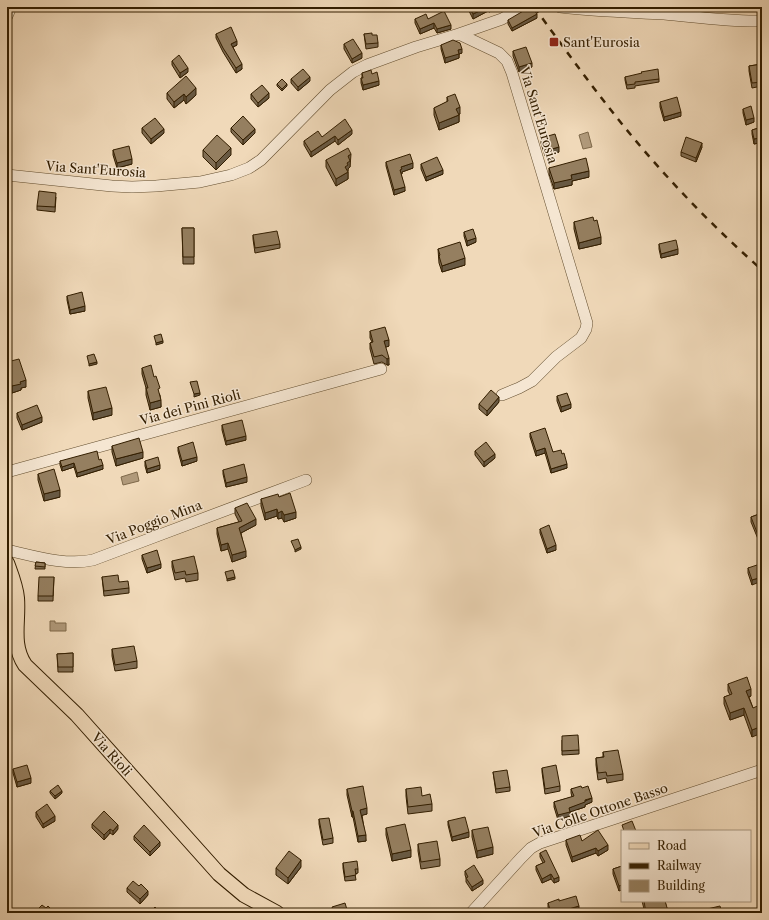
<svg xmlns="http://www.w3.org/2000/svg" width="769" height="920" viewBox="0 0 769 920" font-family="'Libre Caslon Text',serif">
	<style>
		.water { fill: #b0997a; stroke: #7e6849 }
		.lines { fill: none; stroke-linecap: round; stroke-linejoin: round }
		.minor-casing { stroke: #624d2e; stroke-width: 12 }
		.major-casing { stroke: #331e00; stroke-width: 16 }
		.minor { stroke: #f5e6d2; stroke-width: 11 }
		.major { stroke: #f0d9b9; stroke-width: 14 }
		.rail { stroke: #331e00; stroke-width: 2.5; stroke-dasharray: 7 7; stroke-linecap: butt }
		.wall { fill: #806d53; stroke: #331e00 }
		.shaded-wall { fill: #685943; stroke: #331e00 }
		.building { fill: #957f60; stroke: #331e00 }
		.poi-dot { fill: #8f2418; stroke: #f5e6d2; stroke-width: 1.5 }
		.labels { text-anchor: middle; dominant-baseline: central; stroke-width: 3; stroke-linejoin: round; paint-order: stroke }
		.poi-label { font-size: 13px; fill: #331e00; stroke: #f5e6d2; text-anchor: start }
		.street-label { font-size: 13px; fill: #331e00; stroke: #f5e6d2 }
	</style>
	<rect width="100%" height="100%" fill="#f0d9b9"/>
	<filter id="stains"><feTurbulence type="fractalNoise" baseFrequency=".005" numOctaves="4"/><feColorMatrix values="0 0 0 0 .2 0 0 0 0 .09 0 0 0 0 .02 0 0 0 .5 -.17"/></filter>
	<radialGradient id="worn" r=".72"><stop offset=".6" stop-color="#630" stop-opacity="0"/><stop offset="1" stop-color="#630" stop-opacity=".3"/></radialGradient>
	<path class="water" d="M588,132L592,147L583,149L579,135Z
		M137,472L139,481L123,485L121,477Z
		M50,621H55V623H66V631H50Z"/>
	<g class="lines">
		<g class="minor-casing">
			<path id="minor" d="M560,7C594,11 629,12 664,14C697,17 729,22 762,21
				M7,16L11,7
				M459,34L502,19L523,7
				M7,175L112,186L132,187L156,186L200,182L231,175L249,168L261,160L330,90L353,72L367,65L416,47L459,34L499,53L507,61L512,73L587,323L586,329L581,338L556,357L532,381L519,388L502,395
				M7,472L381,369
				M7,550C34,556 65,566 93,560L306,480
				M471,913L521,858L531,848L540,843L762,770"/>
		</g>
		<g class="major-casing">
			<path id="major" d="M7,563C11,574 16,586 17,598C19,622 11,644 25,665L77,715L219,874L244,895L277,913"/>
		</g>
		<use href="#minor" class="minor"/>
		<use href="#major" class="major"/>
		<path class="rail" d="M534,7C562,45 589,83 618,119C661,173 710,224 762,270"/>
	</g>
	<path class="wall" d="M467,7H499L489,12L488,11L473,19Z
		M537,18L512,31L508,24V20Z
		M415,19H428L451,29L437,33L434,28L420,34L415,23Z
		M216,34L237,45L233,47L242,69L236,73L223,52L216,38Z
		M364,34L372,35L378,43V47L366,49Z
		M344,44L362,58L352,63L344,49Z
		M441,45L462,53L459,54V58L445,63L441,49Z
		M513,51L532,67L519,72L513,56Z
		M172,61L188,72L180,78L172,65Z
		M762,64V86L752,88L749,71V66Z
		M362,73L372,74L379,85L363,90L361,83V78H362Z
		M625,77L659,79V82L635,86V88L627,89L625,80Z
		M291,79L310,81L298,91L291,83Z
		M277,84L287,86L282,91L277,86Z
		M167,93L196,95L186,104L184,100L174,108L167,99Z
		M251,94L269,98L258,107L251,99Z
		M447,97L460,114H459V122L439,130L434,115V108L447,102Z
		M660,102L681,116L664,121L660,107Z
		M743,109L754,122L746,125L743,113Z
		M762,127V150H760L759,143L754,144L752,134V130Z
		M142,128L164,133L151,144L142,133Z
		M231,128L255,133L243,145L231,132Z
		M352,134L338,145L335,141L311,157L304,145V141L322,137Z
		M541,138L559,152L545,156L541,143Z
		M702,147L696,162L681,156V152Z
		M113,150L132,164L117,168L113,155Z
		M203,150L231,155L216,170L203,157Z
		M326,160L351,161H350V167L348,169V179L336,186L326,167Z
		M386,162L413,168L402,172V174H401L405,191L394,195L386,166Z
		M421,164L443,174L426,181L421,169Z
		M549,168L589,177L572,181V185L554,189L549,174Z
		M56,197L55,212L37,210V206Z
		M594,221L601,244L579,249L574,229V222Z
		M182,228H194V264H183Z
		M464,232L476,242L467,246L464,236Z
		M253,235L280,244V248L255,253L253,239Z
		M659,244L678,254L661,258L659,249Z
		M438,249L465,265L442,272L439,263Z
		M67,296L85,311L70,314L67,300Z
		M370,331L389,346L385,347L389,365H387L382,362L374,364L370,349V343L372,342L370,338Z
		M7,362L26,387L21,388V390L12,393L7,376Z
		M142,368L160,395L161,407L150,410L146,395V388L142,374Z
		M88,391L112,415L93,420L88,398Z
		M557,396L571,408L561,412L557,401Z
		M499,402L487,416L479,409V404Z
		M17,413L42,422L22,430L17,418Z
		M222,425L246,440L226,445L222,430Z
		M530,433L553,452L562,454L567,468L551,473L545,453L536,456L530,437Z
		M112,446L143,458L116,466L112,452Z
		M178,447L197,461L182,466L178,451Z
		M475,451L495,458L484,467L475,455Z
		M99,460L103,469L77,477L74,467L62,471L60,465V461Z
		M145,461L160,469L147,473L145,466Z
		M223,470L247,482L226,487L223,474Z
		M38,474L60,497L44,501L38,480Z
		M279,497L296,518L284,522L282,518L278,519L277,516L265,520L261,506V499Z
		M235,508L256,525L241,533L246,557L232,562L228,549L221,551L217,534V528L239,522L235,514Z
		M762,513L758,539L751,522V517Z
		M540,529L556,550L547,553L540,533Z
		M142,555L161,568L147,573L142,559Z
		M172,561L198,573V580L186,582L185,578L175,580L172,567Z
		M36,562L45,563V569H35Z
		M748,568H762L752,585L748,573Z
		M54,577L53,601H38V596Z
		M102,577L119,582L129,588V593L104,596Z
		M112,649L137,661V668L115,671L112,656Z
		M73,653V672H58L57,654Z
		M728,684L751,696L749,697L753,708L752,737L744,715L730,720L724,704V697L730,695L728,691Z
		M562,740L579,750V754L562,755Z
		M603,752L623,774V780L607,783L606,778L598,780L596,765V758L603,757Z
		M542,768L560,786V791L545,794L542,772Z
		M13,769L31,783L17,787L13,773Z
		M493,772L510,787V791L496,793Z
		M582,788L592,802L585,805V807L570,812V816L558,820L554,807V802L572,797L571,793V789Z
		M347,789L367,814L362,815L366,841L358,842L353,817H352L347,795Z
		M406,789L422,796L432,804V811L408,814L406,796Z
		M50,791L62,793L55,799L50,793Z
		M36,812L55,821L43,828L36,817Z
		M319,819L333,838V843L323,845L319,824Z
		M448,821L469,837L452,841L448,825Z
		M92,824L118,829L113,835L110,833L104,840L92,828Z
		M386,828L411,857L392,861L386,835Z
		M472,830L493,854L477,858L472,837Z
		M134,836L160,846L150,856L134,840Z
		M566,840L582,841L608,850L598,856L596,853L572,862L566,845Z
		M418,844L440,859V866L421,869L418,851Z
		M540,853L559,881L554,883L551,879L542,883L536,870V866L543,863L540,857Z
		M343,863L358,869V873L355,874L356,880L345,881L343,868Z
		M622,866L619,891L613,874V869Z
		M301,867L288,884L276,875V868Z
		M465,871L483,884L472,891L466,882V878L465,875Z
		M139,886L148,895L140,904L127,892V888Z
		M642,901H665L668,913H645Z
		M548,903L579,911L571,913H550L548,907Z"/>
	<path class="shaded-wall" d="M488,7V11L473,19V14Z
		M491,7H499L489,12V8Z
		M537,14V18L512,31V28Z
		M434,23V28L420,34V29Z
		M451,25V29L437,33V29Z
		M237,41V45L231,48V44Z
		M462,49V53L459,54V58L445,63V58L458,50Z
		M362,53V58L352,63V59Z
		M532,63V67L519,72V67Z
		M242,64V69L236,73V68Z
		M188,68V72L180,78V73Z
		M310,77V81L298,91V87Z
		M379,81V85L363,90V85Z
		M287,84V86L282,91V89Z
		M196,88V95L186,104V97Z
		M269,93V98L258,107V103Z
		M184,94V100L174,108V102Z
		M460,107V114L456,115V109Z
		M681,112V116L664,121V117Z
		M459,115V122L439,130V123Z
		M754,118V122L746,125V120Z
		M164,129V133L151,144V139Z
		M255,129V133L243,145V140Z
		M352,130V134L338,145V140Z
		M335,136V141L311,157V152Z
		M759,138V143L754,144V139Z
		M702,143V147L696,162V158Z
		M762,145V150H760V146Z
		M559,147V152L545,156V151Z
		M231,148V155L216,170V163Z
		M351,154L350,167L348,169V171L345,173V167L348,156Z
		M132,159V164L117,168V163Z
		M413,163V168L402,172V174L400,175V170L401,167Z
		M443,170V174L426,181V177Z
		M589,171V177L572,181V185L554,189V183L571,175Z
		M348,172V179L336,186V179Z
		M405,187V191L394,195V190Z
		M601,237V244L579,249V243Z
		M476,238V242L467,246V241Z
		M678,249V254L661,258V254Z
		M465,258V265L442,272V266Z
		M85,306V311L70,314V310Z
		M389,340V346L384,348V341Z
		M163,341V343L156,345V343Z
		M389,358V365H387V359Z
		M97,362V364L89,366V364Z
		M26,380V387L21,388V390L12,393V386L20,382Z
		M200,393V395L194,397V394Z
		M499,397V402L487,416V411Z
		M161,400V407L150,410V403Z
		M571,404V408L561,412V407Z
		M112,408V415L93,420V413Z
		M42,417V422L22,430V425Z
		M246,436V440L226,445V441Z
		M545,448V453L536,456V451Z
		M143,452V458L116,466V459Z
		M495,454V458L484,467V462Z
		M197,457V461L182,466V461Z
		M74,463V467L62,471V467Z
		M567,464V468L551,473V469Z
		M103,465V469L77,477V473Z
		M160,465V469L147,473V469Z
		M247,477V482L226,487V483Z
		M60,490V497L44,501V494Z
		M277,509V516L265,520V513Z
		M282,511V518L278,519V513Z
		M296,512V518L284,522V515Z
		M256,519V525L239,534V528Z
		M762,533V538L758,539V535Z
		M228,543V549L221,551V545Z
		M556,545V550L547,553V549Z
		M301,547V549L295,552V550Z
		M246,551V557L232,562V555Z
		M161,564V568L147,573V568Z
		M235,577V579L227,581V579Z
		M762,577V581L752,585V580Z
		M751,689V696L746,698V691Z
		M744,708V715L730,720V713Z
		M762,726V733L752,737V730Z
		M31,778V783L17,787V782Z
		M62,791V793L55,799V796Z
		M592,798V802L585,805V807L570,812V816L558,820V815L569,808Z
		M367,808V814L360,816V810Z
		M352,811H353V817H352Z
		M55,816V821L43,828V824Z
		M118,825V829L113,835V831Z
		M110,829V833L104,840V835Z
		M469,832V837L452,841V837Z
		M366,835V841L358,842V836Z
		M160,842V846L150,856V852Z
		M608,845V850L598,856V851Z
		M493,847V854L477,858V851Z
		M596,848V853L572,862V857Z
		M411,850V857L392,861V854Z
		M301,860V867L288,884V878Z
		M551,874V879L542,883V879Z
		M559,877V881L554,883V879Z
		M483,880V884L472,891V887Z
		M622,885V890L619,891V886Z
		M148,891V895L140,904V899Z
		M579,906V911L571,913H555Z"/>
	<path class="building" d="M469,7H488L473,14Z
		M530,7H532L537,14L512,28L508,20Z
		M444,11L451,25L437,29L434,23L420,29L415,19L426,14L428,19Z
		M231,27L237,41L231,44L242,64L236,68L223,48L216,34Z
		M372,33V35H377L378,43L366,44L364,34Z
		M353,39L362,53L352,59L344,44Z
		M453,40L460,43L462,49L458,50L459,54L445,58L441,45Z
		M526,47L532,63L519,67L513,51Z
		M179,55L188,68L180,73L172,61Z
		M762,64V82L752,83L749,66Z
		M303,69L310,77L298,87L291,79Z
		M658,69L659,79L635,82V84L627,85L625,77L642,73L641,72Z
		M371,70L372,74L377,72L379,81L363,85L361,78H363L362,73Z
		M186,76L196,88L186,97L184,94L174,102L167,93Z
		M282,79L287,84L282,89L277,84Z
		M262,85L269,93L258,103L251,94Z
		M455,94L460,107L456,109L459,115L439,123L434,108L448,101L447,97Z
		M677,97L681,112L664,117L660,102Z
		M751,106L754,118L746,120L743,109Z
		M243,116L255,129L243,140L231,128Z
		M155,118L164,129L151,139L142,128Z
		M345,119L352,130L338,140L335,136L311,152L304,141L318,131L322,137Z
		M762,127V145L760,146L759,138L754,139L752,130Z
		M555,134L559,147L545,151L541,138Z
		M217,135L231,148L216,163L203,150Z
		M686,137L702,143L696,158L681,152Z
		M129,146L132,159L117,163L113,150Z
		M348,148L351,154L348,156L350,161L347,163L348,165L345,167L348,172L336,179L326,160Z
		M410,154L413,163L401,167L402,169L400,170L405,187L394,190L386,162Z
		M437,157L443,170L426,177L421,164Z
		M586,158L589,171L571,175L572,179L554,183L549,168Z
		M39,191L56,193L55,207L37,206Z
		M593,217L594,221L597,220L601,237L579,243L574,222Z
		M182,228H194V257H183Z
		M473,229L476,238L467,241L464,232Z
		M277,231L280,244L255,248L253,235Z
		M676,240L678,249L661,254L659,244Z
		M460,242L465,258L442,266L439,256L440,255L438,249Z
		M82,292L85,306L70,310L67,296Z
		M385,327L389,340L384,341L389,358L387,359L382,355L374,357L370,343L373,342L370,331Z
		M161,334L163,341L156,343L154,336Z
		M94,354L97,362L89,364L87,356Z
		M19,359L26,380L20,382L21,384L12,386L7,369V362Z
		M151,365L154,377L156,376L160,388L158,389L161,400L150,403L146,388H148L142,368Z
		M197,381L200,393L194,394L190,382Z
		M106,387L112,408L93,413L88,391Z
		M491,390L499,397L487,411L479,404Z
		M567,393L571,404L561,407L557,396Z
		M37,405L42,417L22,425L17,413Z
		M242,420L246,436L226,441L222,425Z
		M545,428L553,452L561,450L562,454L564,453L567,464L551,469L545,448L536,451L530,433Z
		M139,438L143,452L116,459L112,446Z
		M193,442L197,457L182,461L178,447Z
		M486,442L495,454L484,462L475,451Z
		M97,451L99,460L101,459L103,465L77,473L74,463L62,467L60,461Z
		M158,457L160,465L147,469L145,461Z
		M244,464L247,477L226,483L223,470Z
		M54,469L60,490L44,494L38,474Z
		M290,493L296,512L284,515L282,511L278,513L277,509L265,513L261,499L278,494L279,497Z
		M247,503L256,519L239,528L246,551L232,555L228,543L221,545L217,528L242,521L235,508Z
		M762,513V533L758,535L751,517Z
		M549,525L556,545L547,549L540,529Z
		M298,539L301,547L295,550L291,541Z
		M157,550L161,564L147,568L142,555Z
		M194,556L198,573L186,575L185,571L175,573L172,561Z
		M36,562L45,563V567L35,566Z
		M760,564L762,568V577L752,580L748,568Z
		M233,570L235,577L227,579L225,572Z
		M118,575L119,582L128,581L129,588L104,591L102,577Z
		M39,577H54L53,596H38Z
		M134,646L137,661L115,665L112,649Z
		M73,653V667H58L57,654Z
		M747,677L751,689L746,691L753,708L762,704V726L752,730L744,708L730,713L724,697L732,694L728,684Z
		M578,735L579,750L562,751V736Z
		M618,750L623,774L607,776L606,772L598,773L596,758L604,757L603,752Z
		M27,765L31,778L17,782L13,769Z
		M556,765L560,786L545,789L542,768Z
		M507,770L510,787L496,789L493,772Z
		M58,785L62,791L55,796L50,791Z
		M363,786L367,808L360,810L366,835L358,836L353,811H352L347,789Z
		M581,786L582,788L588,786L592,798L585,800V802L569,808L570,812L558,815L554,802L574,796L571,789Z
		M421,787L422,796L430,794L432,804L408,807L406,789Z
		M47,804L55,816L43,824L36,812Z
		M104,811L118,825L113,831L110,829L104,835L92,824Z
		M465,817L469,832L452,837L448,821Z
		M329,818L333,838L323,840L319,819Z
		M632,821L636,831H624L622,825Z
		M405,824L411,850L392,854L386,828Z
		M144,825L160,842L150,852L134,836Z
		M488,827L493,847L477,851L472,830Z
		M598,830L608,845L598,851L596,848L572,857L566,840L580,835L582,841Z
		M437,841L440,859L421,862L418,844Z
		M546,850L559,877L554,879L551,874L542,879L536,866L545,862L540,853Z
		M289,851L301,860L288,878L276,868Z
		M357,861L358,869H355L356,875L345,877L343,863Z
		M474,865L483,880L472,887L466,878L468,877L465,871Z
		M622,866V885L619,886L613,869Z
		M133,881L139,886L141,884L148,891L140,899L127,888Z
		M576,896L579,906L555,913H551L548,903L559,899V901Z
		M644,901H665L668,911L660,913H646Z
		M345,903L348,913H334L332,907Z
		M42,905L46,908L48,906L55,913H35V912Z
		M720,906L722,913H703V910Z
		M155,907L160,912V913H149Z
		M483,911L486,913H481Z
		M537,911L538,913H532Z"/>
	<rect class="poi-dot" x="549" y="37" width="10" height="10" rx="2"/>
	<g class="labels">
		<g class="poi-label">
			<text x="563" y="42">Sant'Eurosia</text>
		</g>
		<g class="street-label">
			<text transform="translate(539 115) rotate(73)">Via Sant'Eurosia</text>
			<text transform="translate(96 169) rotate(4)">Via Sant'Eurosia</text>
			<text transform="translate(190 407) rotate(-15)">Via dei Pini Rioli</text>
			<text transform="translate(154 522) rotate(-21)">Via Poggio Mina</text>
			<text transform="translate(112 754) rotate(48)">Via Rioli</text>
			<text transform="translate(600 810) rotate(-19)">Via Colle Ottone Basso</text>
		</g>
	</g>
	<rect width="769" height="920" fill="none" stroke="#f0d9b9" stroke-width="24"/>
	<rect x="8" y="8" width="753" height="904" fill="none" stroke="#331e00" stroke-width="2"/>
	<rect x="12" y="12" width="745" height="896" fill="none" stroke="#331e00"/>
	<rect x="621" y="830" width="130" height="72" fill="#f5e6d2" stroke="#a7967e"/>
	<rect x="629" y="843" width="20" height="6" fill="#f0d9b9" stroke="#a7967e"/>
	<text x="657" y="850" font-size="12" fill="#331e00">Road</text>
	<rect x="629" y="863" width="20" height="6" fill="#331e00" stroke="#a7967e"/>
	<text x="657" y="870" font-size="12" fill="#331e00">Railway</text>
	<rect x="629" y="880" width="20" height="12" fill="#957f60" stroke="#a7967e"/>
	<text x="657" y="890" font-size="12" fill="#331e00">Building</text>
	<rect width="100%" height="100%" filter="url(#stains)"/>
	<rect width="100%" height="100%" fill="url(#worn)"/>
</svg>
